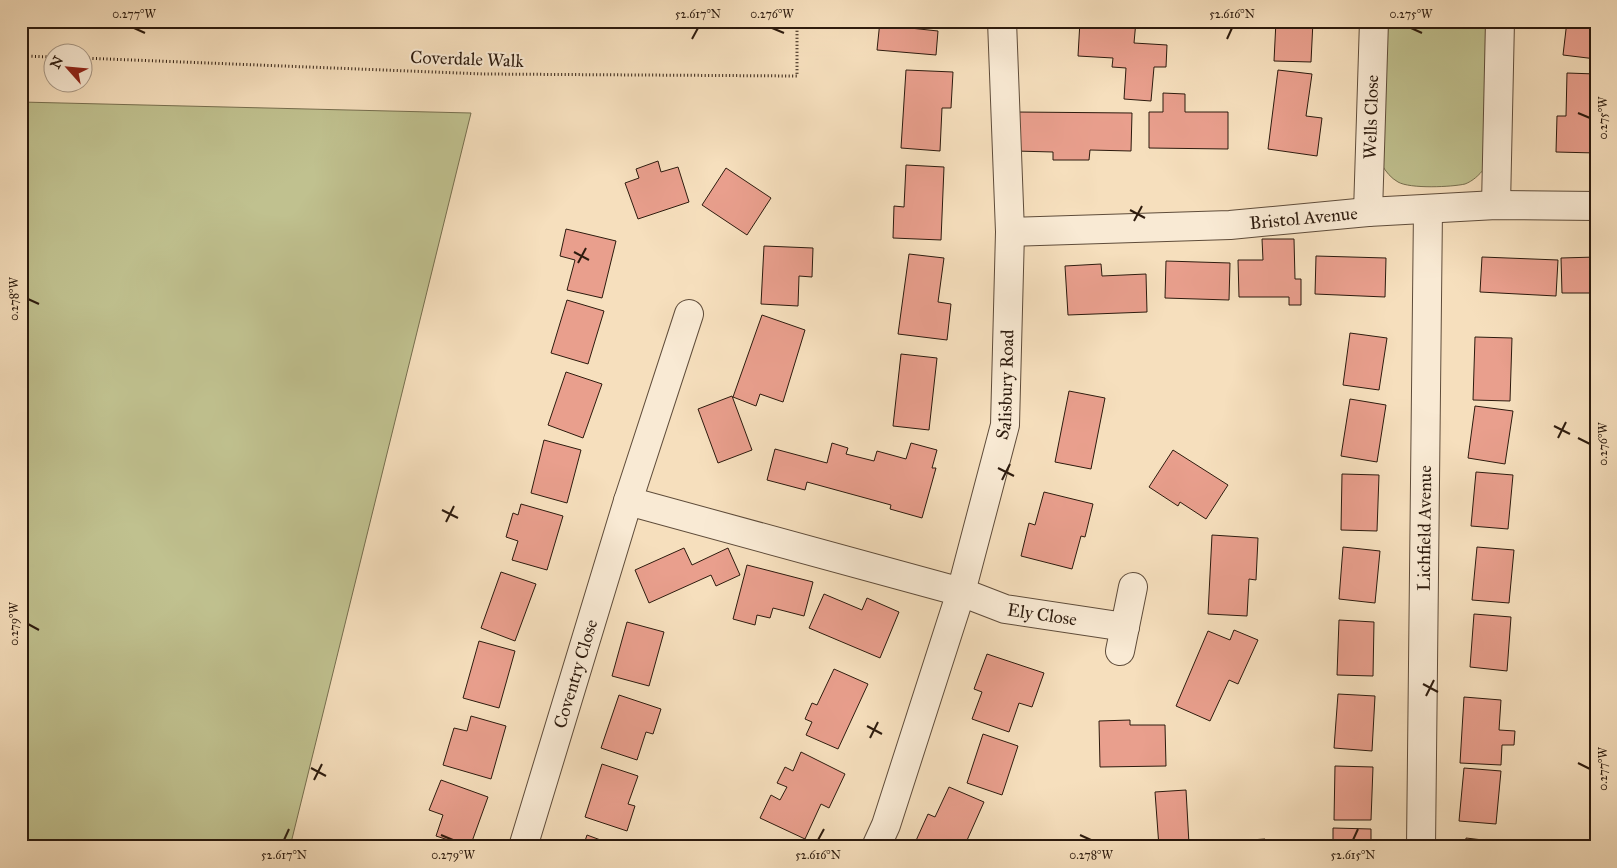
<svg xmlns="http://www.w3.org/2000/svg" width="1617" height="868" viewBox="0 0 1617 868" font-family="'IM FELL Great Primer',serif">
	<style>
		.green { fill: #c0c18f; stroke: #766e4e }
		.building { fill: #e99f8d; stroke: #2d1b0e }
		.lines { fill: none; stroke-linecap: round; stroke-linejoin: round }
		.minor-casing { stroke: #5f4c3a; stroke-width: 30 }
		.path { stroke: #2d1b0e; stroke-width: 3; stroke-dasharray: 1 2.5; stroke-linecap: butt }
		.minor { stroke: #f9ead4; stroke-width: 28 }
		.ticks { fill: none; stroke: #2d1b0e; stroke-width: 2 }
		.labels { text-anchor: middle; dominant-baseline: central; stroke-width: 4; stroke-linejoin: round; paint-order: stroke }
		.street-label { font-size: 18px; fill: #2d1b0e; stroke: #f9ead4 }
		.neatline { fill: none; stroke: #2d1b0e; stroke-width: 2 }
		.ticks-label { font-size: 12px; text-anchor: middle; fill: #2d1b0e }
	</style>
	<rect width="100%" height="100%" fill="#f6dfbd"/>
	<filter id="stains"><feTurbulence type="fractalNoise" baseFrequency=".004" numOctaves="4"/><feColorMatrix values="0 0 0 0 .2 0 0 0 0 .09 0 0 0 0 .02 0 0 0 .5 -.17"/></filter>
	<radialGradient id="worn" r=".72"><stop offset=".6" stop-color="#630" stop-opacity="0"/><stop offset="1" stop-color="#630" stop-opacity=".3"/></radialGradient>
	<path class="green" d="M1382,21H1490L1484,169C1479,175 1473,181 1465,184C1452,187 1410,189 1398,182C1391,178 1386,172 1382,165Z
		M21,102L471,113L290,847H21Z"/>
	<path class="building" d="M880,21H910V28L938,31L936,55L877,50Z
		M1080,21H1136L1134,43L1167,45L1166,67H1154L1151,101L1124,99L1126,68L1112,67L1113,58L1078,56Z
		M1276,21H1313L1311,62L1274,61Z
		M1567,21H1596V59L1563,55Z
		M906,70L953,72L951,108H942L940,151L901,148Z
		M1278,70L1312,74L1306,116L1322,118L1317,156L1268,149Z
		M1567,73L1596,74V153L1556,152L1557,116H1566Z
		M1163,93L1185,94V112H1228V149L1149,148V112H1163Z
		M1016,112L1132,113L1131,151L1090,150L1089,160H1053V152L1015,151Z
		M658,161L661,172L678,167L689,202L638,219L625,183L639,178L636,169Z
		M906,165L944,167L941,240L893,238L894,206L904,207Z
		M726,168L771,198L747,235L702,205Z
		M566,229L616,241L602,298L567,290L575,260L560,256Z
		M1262,239H1294L1295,279H1301V305H1289V297H1239L1238,260H1263Z
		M764,246L813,248L812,277L799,276L798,306L761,304Z
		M909,254L944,258L938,302L951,304L947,340L898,334Z
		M1316,256L1386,258L1385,297L1315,294Z
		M1482,257L1558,260L1556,296L1480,292Z
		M1596,257V293H1562L1561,258Z
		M1166,261L1230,263L1229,300L1165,298Z
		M1101,264L1102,276L1146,274L1147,312L1068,315L1065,266Z
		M567,300L604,311L588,364L551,353Z
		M762,315L805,330L783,402L760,394L756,406L733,397Z
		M1350,333L1387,338L1379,390L1343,385Z
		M1475,337L1512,338L1510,401L1473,400Z
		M901,354L937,358L929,430L893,426Z
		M566,372L602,384L583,438L548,425Z
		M1069,391L1105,398L1091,469L1055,462Z
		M732,396L752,450L718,463L698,409Z
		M1350,399L1386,405L1377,462L1341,456Z
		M1475,406L1513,411L1505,464L1468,458Z
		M544,440L581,450L567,503L531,493Z
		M832,443L848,448L846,454L874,461L877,451L906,459L911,443L937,450L932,468H936L922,518L890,509L891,505L807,482L805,490L767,480L775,449L827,463Z
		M1173,450L1228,485L1206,519L1180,502L1178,506L1149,487Z
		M1476,472L1513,475L1508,529L1471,526Z
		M1342,474L1379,475L1377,531L1341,530Z
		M1044,492L1093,504L1085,537L1081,536L1072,569L1021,556L1029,523L1035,525Z
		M521,504L563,516L547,570L512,560L518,541L506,537L513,513L518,515Z
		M1212,535L1258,538L1256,580L1249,579L1247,616L1208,614Z
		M1343,547L1380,551L1375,603L1339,599Z
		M1477,547L1514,550L1509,603L1472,600Z
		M684,548L692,565L728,548L740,575L716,586L711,575L649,603L635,570Z
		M747,565L813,582L804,616L773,608L770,618L757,615L755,625L733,619Z
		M501,572L536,584L515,641L481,628Z
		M824,594L862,610L867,598L899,612L880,658L809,628Z
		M1474,614L1511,617L1507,671L1470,667Z
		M1339,620L1374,622L1373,676L1337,675Z
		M627,622L664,632L649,686L612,676Z
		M1234,630L1258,640L1238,684L1229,680L1210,721L1176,706L1208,631L1230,640Z
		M479,641L515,651L499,708L463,698Z
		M987,654L1044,673L1032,707L1019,703L1009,732L972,719L982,692L974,689Z
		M834,669L868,684L838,749L806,735L812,722L805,719L812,703L817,705Z
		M1338,694L1375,696L1372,751L1334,748Z
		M619,695L661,709L653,734L646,732L637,760L601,748Z
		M1464,697L1501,700L1499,730L1515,731L1514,745H1502L1501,765L1460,763Z
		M471,716L506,726L491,779L443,765L454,728L467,731Z
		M1130,720V725H1165L1166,766L1100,767L1099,721Z
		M983,734L1018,746L1002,795L967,783Z
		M801,752L845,774L829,808L821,804L805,839L760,818L771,795L780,800L787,787L777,783L785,767L793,771Z
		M602,764L638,776L628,804L635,806L627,831L585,817Z
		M1335,766L1373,767L1371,820H1334Z
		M1464,768L1501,771L1496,824L1459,821Z
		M441,780L488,797L470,847L436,836L443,815L429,810Z
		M949,787L984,802L964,847L914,845L928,814L935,817Z
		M1186,790L1189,844L1265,839L1266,847H1159L1155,792Z
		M1333,828L1371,829V847H1333Z
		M587,835L606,842L604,847H583Z
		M1466,838L1500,842L1499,847H1465Z"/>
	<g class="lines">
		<g class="minor-casing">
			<g id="minor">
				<path d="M1496,205L1500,21"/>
				<path id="s1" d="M1368,212L1374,21"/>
				<path id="s2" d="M1010,232L1230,225L1368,212L1496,205L1596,206"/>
				<path id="s3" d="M628,501L961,592L1005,609L1125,627"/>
				<path d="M1120,651L1133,587"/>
				<path id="s4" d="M523,847L628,501L689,314"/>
				<path id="s5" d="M876,847L886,825L961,592L1005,425L1010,232L1002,21"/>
				<path id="s6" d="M1421,847L1428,209"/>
			</g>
		</g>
		<path class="path" d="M21,56L52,57
			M82,58L484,74L797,76V21"/>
		<use href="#minor" class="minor"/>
	</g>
	<path class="ticks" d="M134,28L145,33M772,28L784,33M1411,28L1422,33M692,39L698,28M1227,39L1232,28M1578,113L1590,118M1130,210L1145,218M1134,221L1142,206M574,252L589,260M578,263L586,248M28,299L39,304M1554,426L1570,434M1558,438L1566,422M1578,438L1590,444M998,468L1014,476M1002,480L1010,464M442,510L458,518M446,522L454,506M28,624L39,630M1423,684L1438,692M1426,696L1434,680M867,726L882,734M870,738L878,722M1578,763L1590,769M311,768L326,776M314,780L322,764M441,835L453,840M1080,835L1091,840M284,840L289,829M818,840L824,829M1353,840L1358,829"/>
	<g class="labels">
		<g class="street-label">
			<text transform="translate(467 59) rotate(2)">Coverdale Walk</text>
			<text stroke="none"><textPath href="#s1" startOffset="95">Wells Close</textPath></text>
			<text stroke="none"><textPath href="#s2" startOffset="294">Bristol Avenue</textPath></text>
			<text stroke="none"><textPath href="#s5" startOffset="482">Salisbury Road</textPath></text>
			<text stroke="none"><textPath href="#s6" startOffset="319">Lichfield Avenue</textPath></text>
			<text stroke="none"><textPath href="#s3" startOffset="430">Ely Close</textPath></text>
			<text stroke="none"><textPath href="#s4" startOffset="181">Coventry Close</textPath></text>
		</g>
	</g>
	<rect width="1617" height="868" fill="none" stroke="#f6dfbd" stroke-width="55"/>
	<g transform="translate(68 68) rotate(297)"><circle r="24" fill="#f9ead4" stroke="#a79785"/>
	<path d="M0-4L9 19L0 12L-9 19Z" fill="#8f2418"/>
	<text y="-8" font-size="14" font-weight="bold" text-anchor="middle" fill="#2d1b0e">N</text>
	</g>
	<rect x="28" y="28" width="1562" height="812" class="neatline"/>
	<g class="ticks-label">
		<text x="134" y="18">0.277°W</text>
		<text x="698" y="18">52.617°N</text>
		<text x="772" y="18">0.276°W</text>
		<text x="1232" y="18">52.616°N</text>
		<text x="1411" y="18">0.275°W</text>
		<text transform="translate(1603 118) rotate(-90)" y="4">0.275°W</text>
		<text transform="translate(14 299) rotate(-90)" y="4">0.278°W</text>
		<text transform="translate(1603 444) rotate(-90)" y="4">0.276°W</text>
		<text transform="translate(14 624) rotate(-90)" y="4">0.279°W</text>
		<text transform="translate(1603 769) rotate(-90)" y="4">0.277°W</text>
		<text x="284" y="859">52.617°N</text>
		<text x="453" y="859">0.279°W</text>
		<text x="818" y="859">52.616°N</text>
		<text x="1091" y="859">0.278°W</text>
		<text x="1353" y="859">52.615°N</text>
	</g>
	<rect width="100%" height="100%" filter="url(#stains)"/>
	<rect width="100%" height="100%" fill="url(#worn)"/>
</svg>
